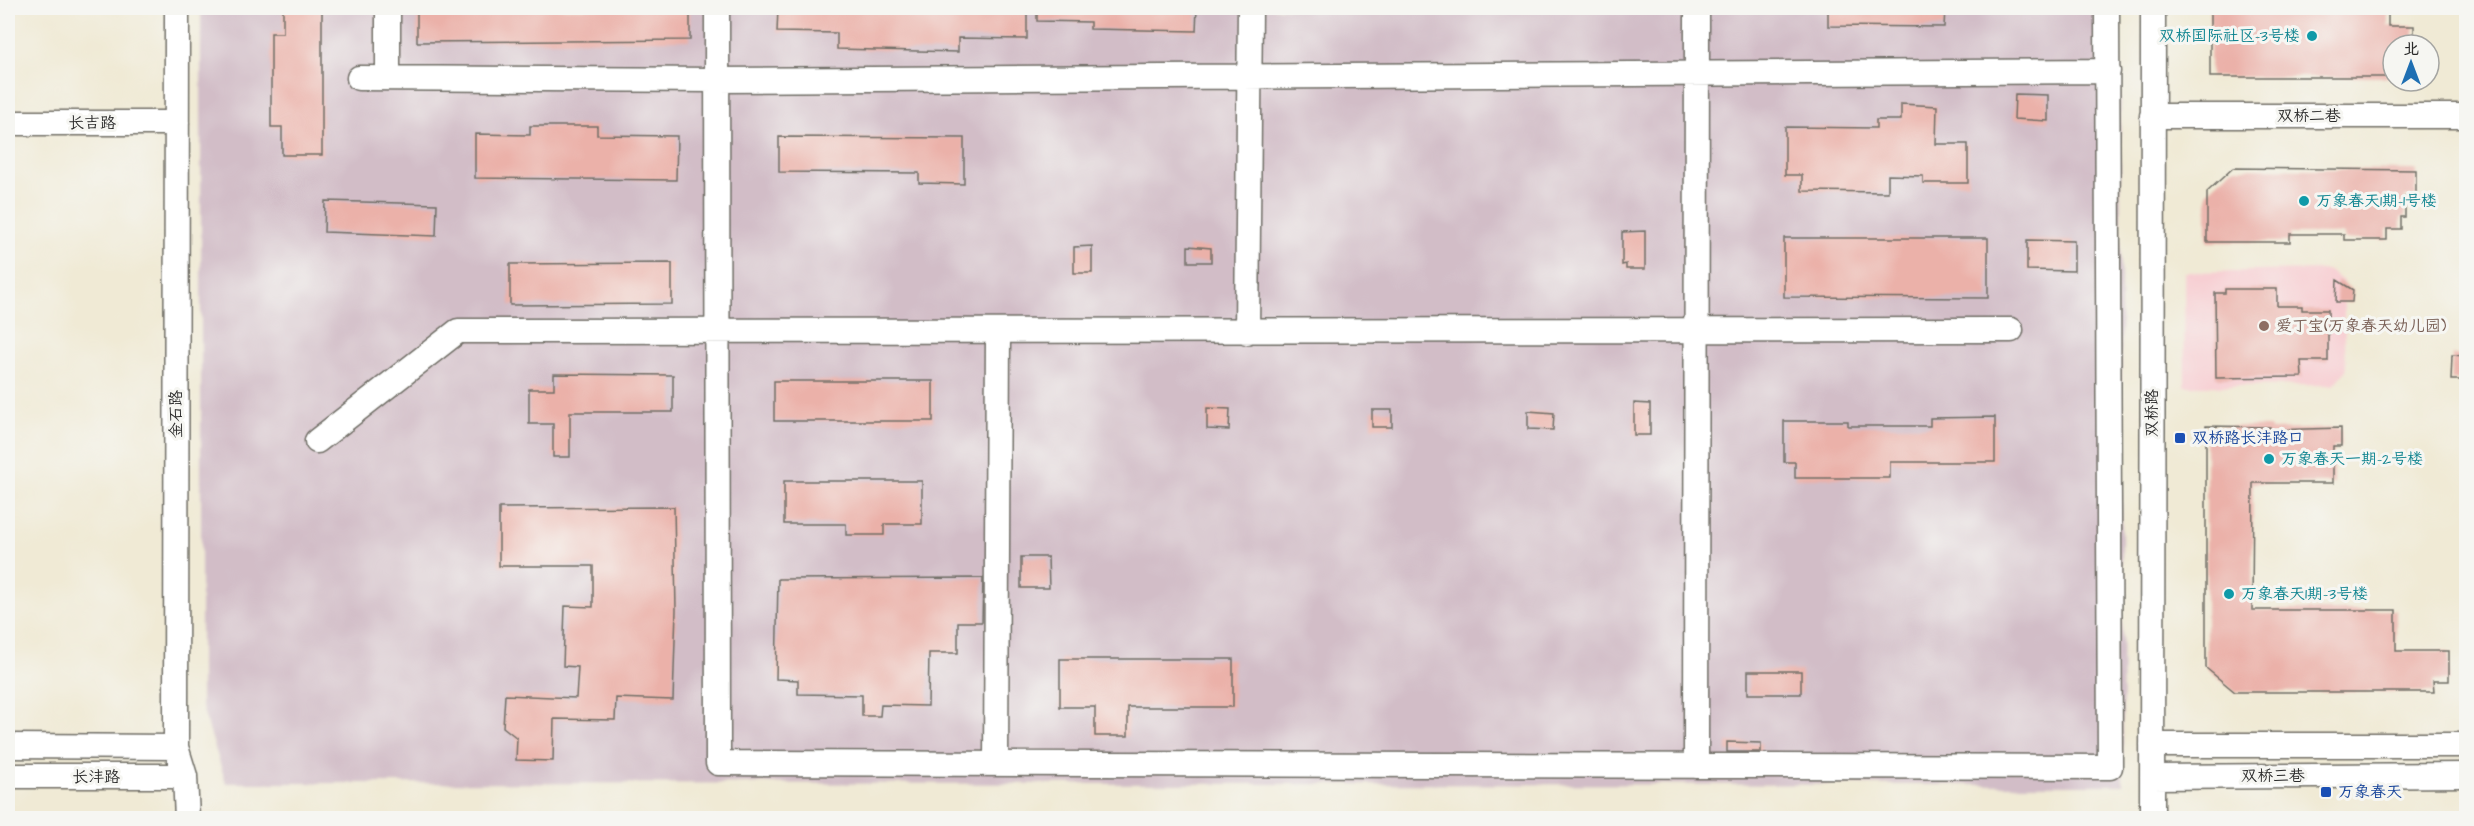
<svg xmlns="http://www.w3.org/2000/svg" width="2474" height="826" viewBox="0 0 2474 826" font-family="'Architects Daughter','LXGW WenKai TC',sans-serif">
	<style>
		.built { fill: #f7cfd3 }
		.industrial { fill: #d2bdc7 }
		.building { fill: #ebb1a9 }
		.lines { fill: none; stroke-linecap: round; stroke-linejoin: round }
		.minor-casing { stroke: #706e66; stroke-width: 27 }
		.minor { stroke: #fff; stroke-width: 24 }
		.culture-dot { fill: #0f9aa8; stroke: #f6f6f2; stroke-width: 2 }
		.education-dot { fill: #8d6e63; stroke: #f6f6f2; stroke-width: 2 }
		.transit-dot { fill: #1a4fb4; stroke: #f6f6f2; stroke-width: 2 }
		.labels { text-anchor: middle; dominant-baseline: central; stroke-width: 6; stroke-linejoin: round; paint-order: stroke }
		.culture-label { font-size: 16px; fill: #0d838f; stroke: #f6f6f2; text-anchor: start }
		.street-label { font-size: 16px; fill: #2b2b2b; stroke: #f6f6f2 }
		.education-label { font-size: 16px; fill: #785e54; stroke: #f6f6f2; text-anchor: start }
		.transit-label { font-size: 16px; fill: #164399; stroke: #f6f6f2; text-anchor: start }
	</style>
	<rect width="100%" height="100%" fill="#f6f6f2"/>
	<filter id="ink" filterUnits="userSpaceOnUse"><feTurbulence type="fractalNoise" baseFrequency=".0167" numOctaves="2"/><feDisplacementMap in="SourceGraphic" scale="12" xChannelSelector="R" yChannelSelector="G"/><feConvolveMatrix kernelMatrix="1 2 1 2 8 2 1 2 1" color-interpolation-filters="sRGB"/></filter>
	<filter id="wash" filterUnits="userSpaceOnUse"><feTurbulence type="fractalNoise" baseFrequency=".008" numOctaves="4" result="noise"/><feDisplacementMap in="SourceGraphic" scale="24" xChannelSelector="R" yChannelSelector="G"/><feGaussianBlur stdDeviation="1.35" result="paint"/><feColorMatrix in="noise" values="0 0 0 0 0 0 0 0 0 0 0 0 0 0 0 0 0 1.4 0 .05"/><feComposite in="paint" operator="in"/></filter>
	<g filter="url(#wash)">
		<rect width="100%" height="100%" fill="#f0ead5"/>
		<path class="built" d="M2327,270L2343,281L2346,371L2333,385L2185,386L2184,272Z"/>
		<path class="industrial" d="M201,8H2120L2123,785L226,783L201,704Z"/>
		<g id="blocks">
			<path class="building" d="M283,8H322V155H282V127H271V33H283Z
				M417,8H690V40L417,42Z
				M778,8H958L1027,10V39L958,38V52L837,49V33L777,32Z
				M1037,8H1197L1196,31L1090,29V22L1037,21Z
				M1828,8H1945L1944,27L1828,26Z
				M2210,8H2388V26H2414V45H2393V77H2210Z
				M2015,94L2048,95V121L2014,119Z
				M1901,104L1937,106L1936,144H1968V183H1923V176L1888,175V192L1802,191V175H1785V127L1876,128V120H1901Z
				M530,126H597V135L677,136L676,180L475,178V134L530,135Z
				M779,137L964,138V184L919,183V173L779,172Z
				M2233,168L2416,170V197H2405V217H2401V229H2387V240H2344V234H2290V242H2207V192Z
				M325,201L437,204L436,236L324,232Z
				M1645,231V269H1626V264L1622,265V232Z
				M1784,238H1988V298L1784,297Z
				M2027,240L2074,241V271L2027,270Z
				M1092,246V273H1074V247Z
				M1188,246L1211,248V262H1188Z
				M672,263V304L510,305V264Z
				M2337,280L2353,290L2352,302H2336Z
				M2225,289H2277V306H2302V310H2328V361H2301L2302,377L2216,378L2215,293H2225Z
				M2452,355L2466,356V380H2451Z
				M554,374L673,375V412H570V457H553V424H529V389H554Z
				M774,381H933V421H774Z
				M1634,403L1650,404V435H1634Z
				M1207,408L1230,409L1229,430L1207,429Z
				M1372,410H1392V427H1372Z
				M1528,411L1554,413L1553,430L1528,429Z
				M1995,417V462H1890V478H1795V462H1784V421H1848V426H1930V418Z
				M2206,426L2270,427V430L2341,428V446H2333V483H2253L2252,610H2396V651H2449V681H2433L2434,692H2235L2206,668Z
				M784,481H922V524H884V535H846V524H784Z
				M674,507L676,610L673,700L616,698L615,720L554,719L553,761L516,760L517,738L503,727L505,695L576,698L578,667L563,666L565,606L593,607V566H499V508Z
				M1021,557H1048L1049,588H1021Z
				M983,578L982,622H958V653H929L928,706L881,705L880,716H862V695L798,694V680L776,679L778,579Z
				M1060,659H1233V707H1128V736H1095V707H1060Z
				M1748,671H1801V694H1748Z
				M1727,742L1761,743V752H1727Z"/>
		</g>
	</g>
	<g filter="url(#ink)">
		<use href="#blocks" fill-opacity="0" stroke="#706e66" stroke-width="1.5"/>
		<g class="lines">
			<g class="minor-casing">
				<path id="minor" d="M177,8L176,747L185,776L187,818
					M717,8L718,763L2110,767L2107,8
					M359,78L716,80L2108,71
					M388,78V8
					M2152,116H2466
					M8,123H177
					M1247,332L1250,8
					M317,441L458,331L2011,330
					M2152,745H2466
					M8,746L176,747
					M996,764L998,333
					M1696,766L1697,8
					M8,776H185
					M2152,777L2466,775
					M2152,818L2153,8"/>
			</g>
			<use href="#minor" class="minor"/>
		</g>
	</g>
	<g class="culture-dot">
		<circle cx="2312" cy="36" r="6"/>
		<circle cx="2304" cy="201" r="6"/>
		<circle cx="2269" cy="459" r="6"/>
		<circle cx="2229" cy="594" r="6"/>
	</g>
	<circle class="education-dot" cx="2264" cy="326" r="6"/>
	<g class="transit-dot">
		<rect x="2174" y="432" width="12" height="12" rx="3"/>
		<rect x="2320" y="786" width="12" height="12" rx="3"/>
	</g>
	<g class="labels">
		<g class="culture-label">
			<text x="2300" y="36" text-anchor="end">双桥国际社区-3号楼</text>
			<text x="2316" y="201">万象春天1期-1号楼</text>
			<text x="2281" y="459">万象春天一期-2号楼</text>
			<text x="2241" y="594">万象春天1期-3号楼</text>
		</g>
		<g class="street-label">
			<text x="2309" y="116">双桥二巷</text>
			<text x="92" y="123">长吉路</text>
			<text transform="translate(2152 413) rotate(-90)">双桥路</text>
			<text transform="translate(176 414) rotate(-90)">金石路</text>
			<text x="2273" y="776">双桥三巷</text>
			<text x="96" y="777">长沣路</text>
		</g>
		<g class="education-label">
			<text x="2276" y="326">爱丁宝(万象春天幼儿园)</text>
		</g>
		<g class="transit-label">
			<text x="2192" y="438">双桥路长沣路口</text>
			<text x="2338" y="792">万象春天</text>
		</g>
	</g>
	<rect width="2474" height="826" fill="none" stroke="#f6f6f2" stroke-width="30"/>
	<g transform="translate(2411 63)"><circle r="28" fill="#f6f6f2" stroke="#a5a5a2" stroke-width="1.5"/>
	<path d="M0-4.5L10 22L0 15L-10 22Z" fill="#1f6fb2"/>
	<text y="-9" font-size="16" font-weight="bold" text-anchor="middle" fill="#2b2b2b">北</text>
	</g>
</svg>
